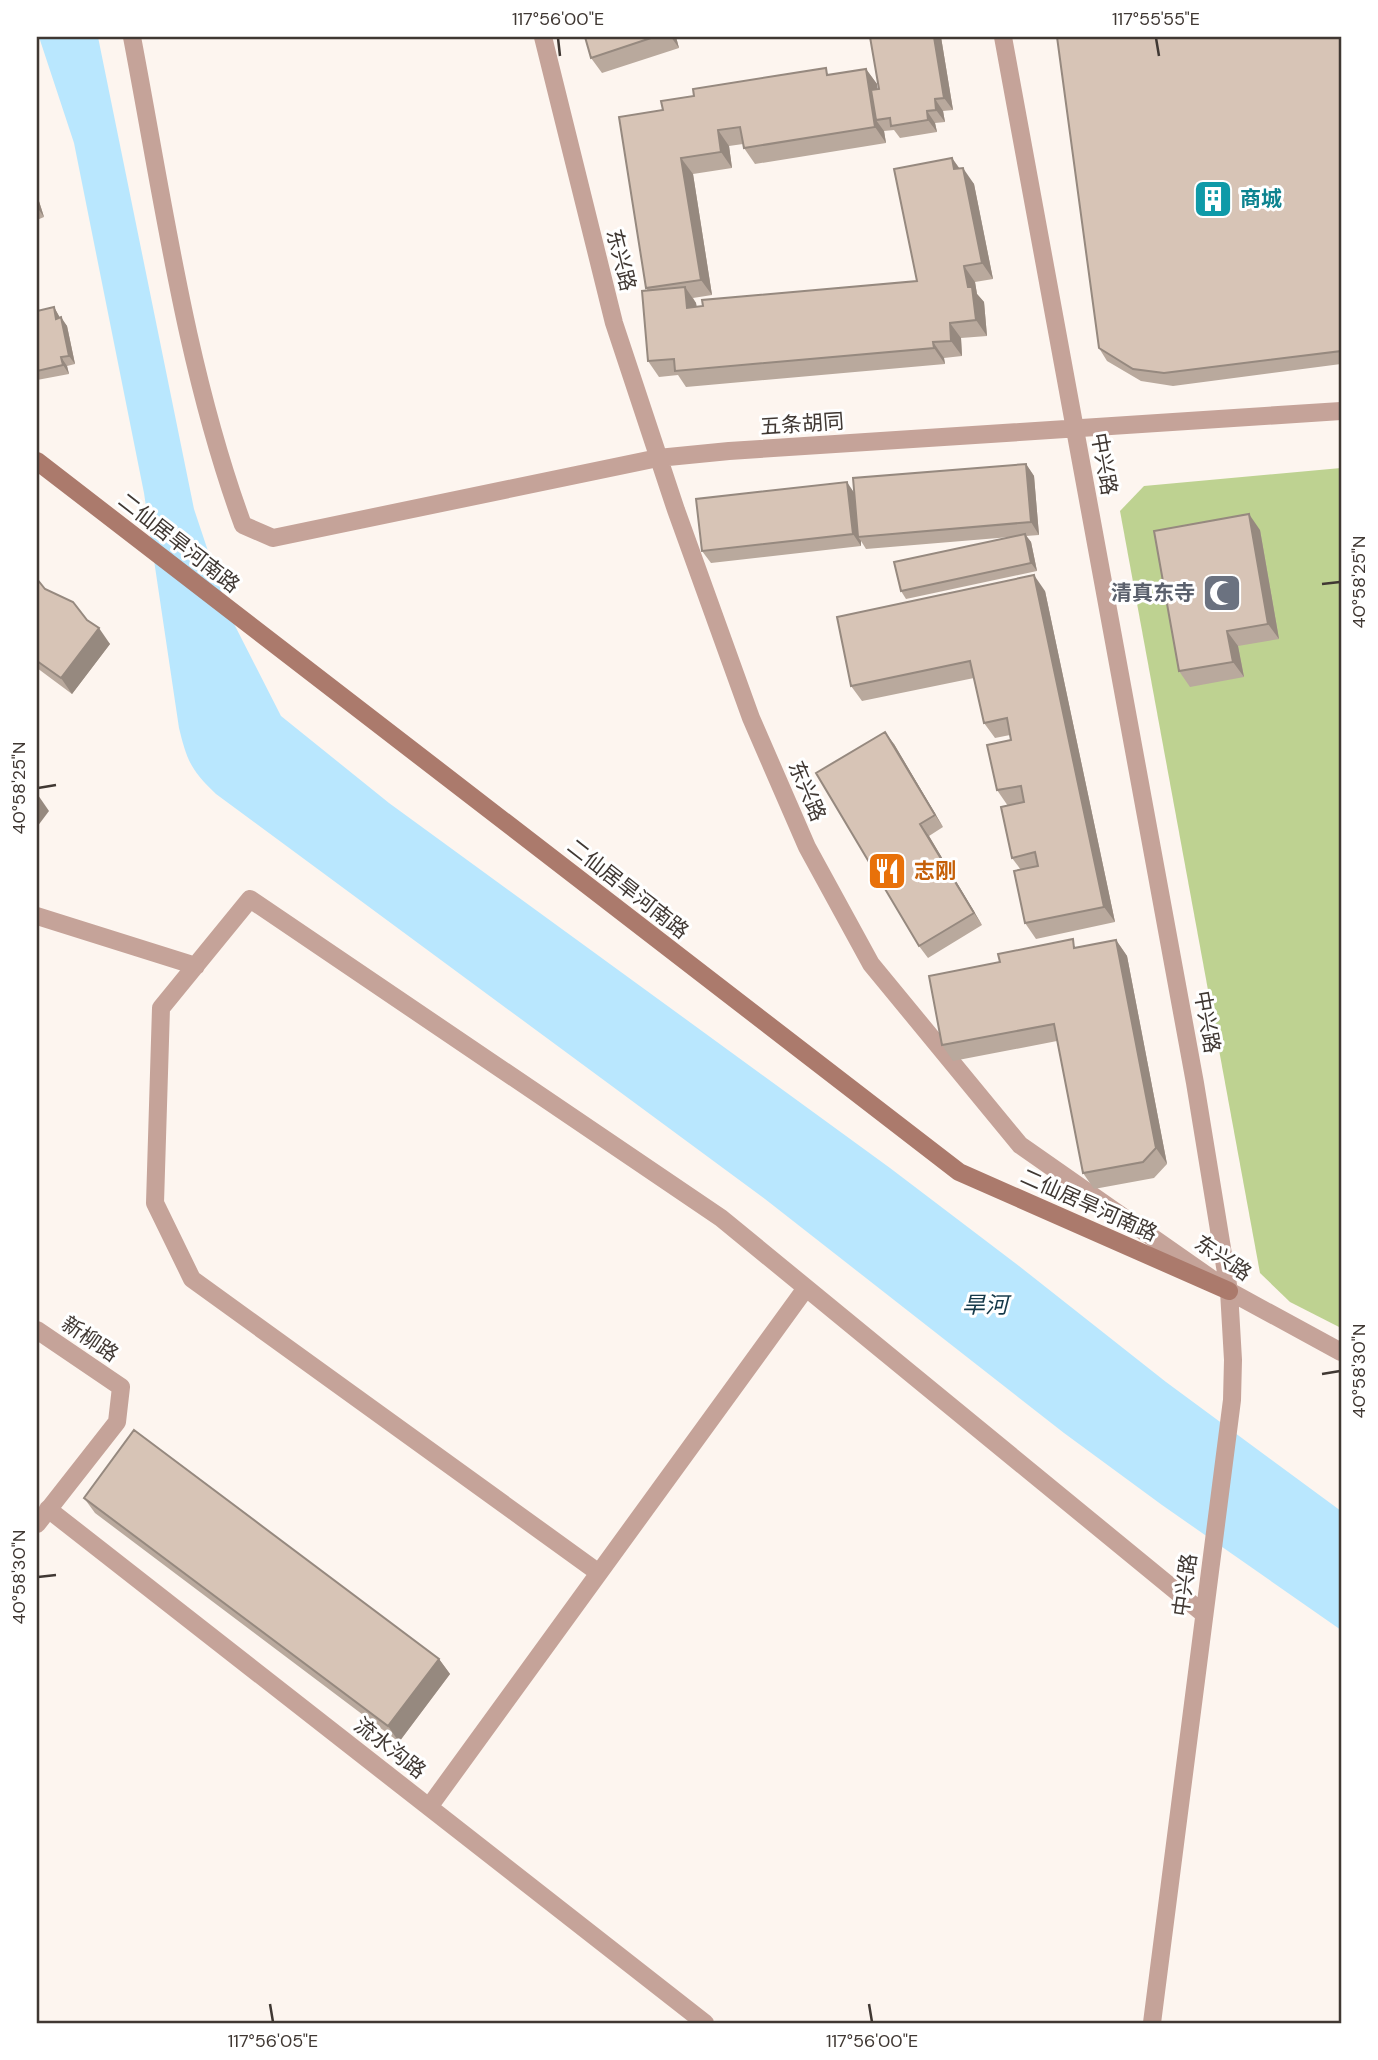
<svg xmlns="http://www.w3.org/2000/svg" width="1378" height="2060" viewBox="0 0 1378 2060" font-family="'DM Sans','Noto Sans SC',sans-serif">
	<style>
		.green { fill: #bed291 }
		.water { fill: #b9e7fe }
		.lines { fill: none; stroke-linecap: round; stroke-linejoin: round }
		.street { stroke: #c5a399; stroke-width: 18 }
		.secondary { stroke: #ab7a6c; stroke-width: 18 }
		.wall { fill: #b9a99d }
		.shaded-wall { fill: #96897f }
		.building { fill: #d7c4b6; stroke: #96897f; stroke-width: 2 }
		.ticks { fill: none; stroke: #403833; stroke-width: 2.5 }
		.labels { text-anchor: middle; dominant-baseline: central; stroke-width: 6; stroke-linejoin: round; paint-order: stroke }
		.culture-label { font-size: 21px; font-weight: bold; fill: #0d838f; stroke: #fff; text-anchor: start }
		.street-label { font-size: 21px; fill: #403833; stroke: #fff }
		.worship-label { font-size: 21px; font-weight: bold; fill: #5b616d; stroke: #fff; text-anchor: end }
		.food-label { font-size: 21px; font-weight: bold; fill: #c56008; stroke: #fff; text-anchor: start }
		.water-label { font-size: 23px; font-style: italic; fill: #153949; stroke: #fff }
		.neatline { fill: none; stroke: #403833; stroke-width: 2.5 }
		.ticks-label { font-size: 18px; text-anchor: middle; fill: #403833 }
	</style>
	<rect width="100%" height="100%" fill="#fdf5ef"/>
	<path class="green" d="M1341,468V1328L1290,1302L1260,1273L1120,511L1144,486Z"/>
	<path class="water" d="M39,37H98L194,509L229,614L281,716L389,803L890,1168L1019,1266L1166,1382L1341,1511V1630L1162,1505L1064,1433L765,1199L216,794C191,770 187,761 179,728L144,493L74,143Z"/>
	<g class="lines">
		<path class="street" d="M132,37C163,199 186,370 243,525L273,538L658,458L729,451L1341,411
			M543,37L614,323L676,510L751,718L807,847L871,964L1020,1145L1229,1291L1341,1352
			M1003,37L1195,1083L1229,1291L1233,1360L1232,1400L1152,2023
			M37,916L196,966
			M37,1330L121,1387L117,1422L37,1524
			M48,1509L705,2023
			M599,1573L192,1279L155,1203L161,1008L250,899L721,1218L1204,1614
			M429,1807L806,1288"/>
		<path class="secondary" d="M37,461L959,1172L1229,1291"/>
	</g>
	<path class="wall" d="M585,37H676L679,48L602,73L591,58Z
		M941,37L953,110L943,111L945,122L935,123L937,132L900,138L894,130L884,131L886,143L755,164L744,148L743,144L729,146L732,168L693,174L712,295L693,298L696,303L697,307L917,281L952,158L960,169L974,184L993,279L975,282L977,294L984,302L987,336L961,338L962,356L944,358L945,364L686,387L678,375L659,377L648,361V291L646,288L663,110L866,69L877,84V89H879Z
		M1341,37V364L1173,386L1141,381L1107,361L1099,348Z
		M37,195L44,217L37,220Z
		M54,307L60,318L67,326L75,364L67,366L69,374L37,380V311Z
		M1026,464L1034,476L1039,535L1026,536L1031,542L1037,571L906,599L901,591L1010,537L866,549L861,541V546L711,563L702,551L854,492Z
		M1260,530L1279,639L1238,646L1244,677L1190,687L1179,671Z
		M37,579L45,589L87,620L110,644L72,694L37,668Z
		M1045,591L1115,922L1036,939L1025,923L1021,870L1012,858L1008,806L997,790L1011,740L1010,735L995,738L984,723L974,678L862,701L851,686Z
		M894,744L943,827L929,836L982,925L928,958L919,946Z
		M1116,940L1127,956L1167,1164L1154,1178L1094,1189L1083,1173L1057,1041L953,1061L942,1045L1079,947Z
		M84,1498L439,1659L450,1674L399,1742L95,1513Z"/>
	<path class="shaded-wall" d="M671,37H676L679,48Z
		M934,37H941L953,110L944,98Z
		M866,69L877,84L882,119L876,120L884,131L886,143L875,127Z
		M935,99L943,111L945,122L936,110Z
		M927,111L935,123L937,132L928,120Z
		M718,130L729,146L732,168L721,152Z
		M681,158L693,174L712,295L701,280Z
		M952,158L963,174L954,169Z
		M963,168L974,184L993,279L982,263Z
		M37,195L44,217L37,207Z
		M964,266L975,282L977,294L984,302L987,336L976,320Z
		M685,287L696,303L698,324L687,308Z
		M54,307L59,316L62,327L56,319Z
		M61,317L67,326L75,364L69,356Z
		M950,323L961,338L962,356L951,341Z
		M933,342L944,358L945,364L934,348Z
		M61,357L67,366L69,374L63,365Z
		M1026,464L1034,476L1039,535L1031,522Z
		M847,482L855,494L858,537L861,541V546L853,534Z
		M1249,514L1260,530L1279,639L1268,624Z
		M1025,534L1031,542L1037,571L1031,563Z
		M1034,575L1045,591L1115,922L1104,907Z
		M99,628L110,644L72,694L61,678Z
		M1227,631L1238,646L1244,677L1233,662Z
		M885,732L894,744L943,827L935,815Z
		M38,795L49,811L37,827V796Z
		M920,824L929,836L982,925L974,913Z
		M1116,940L1127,956L1167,1164L1156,1148Z
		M439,1659L450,1674L399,1742L388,1726Z"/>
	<path class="building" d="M585,37H654L591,58Z
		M870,37H934L944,98L935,99L936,110L927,111L928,120L891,126L890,118L876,120L871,90L879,89Z
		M1057,37H1341V351L1164,373L1133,369L1099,348Z
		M826,68L827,75L866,69L875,127L744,148L740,127L718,130L721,152L681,158L701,280L646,288L619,117L663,110L661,101L694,96L693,89Z
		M952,158L954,169L963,168L982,263L964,266L968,287H972L976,320L950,323L951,341L933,342L934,348L675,371L674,359L648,361L642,291L685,287L687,308L703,306L702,300L917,281L894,169Z
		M54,307L56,319L61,317L69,356L61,357L63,365L37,371V311Z
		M1026,464L1031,522L858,537L853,478Z
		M847,482L853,534L702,551L696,499Z
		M1249,514L1268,624L1227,631L1233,662L1179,671L1154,531Z
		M1025,534L1031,563L901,591L894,562Z
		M1034,575L1104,907L1025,923L1014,871L1038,866L1035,852L1012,858L1001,807L1024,802L1021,786L997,790L987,745L1011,740L1007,718L984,723L970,661L851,686L837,617Z
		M37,579L45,589L73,602L87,620L99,628L61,678L37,661Z
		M885,732L935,815L920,824L974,913L919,946L816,773Z
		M1073,939L1074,948L1116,940L1156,1148L1143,1162L1083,1173L1054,1024L942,1045L929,976L1000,962L998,954Z
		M134,1430L439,1659L388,1726L84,1498Z"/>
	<path class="ticks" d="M558,38L560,56M1156,38L1159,56M1322,584L1340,582M38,788L56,785M1322,1374L1340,1371M38,1577L56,1575M270,2004L273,2022M869,2004L872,2022"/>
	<defs>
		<g id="building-square" transform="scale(2.0125)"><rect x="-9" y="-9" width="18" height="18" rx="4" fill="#0f9aa8" stroke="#fff"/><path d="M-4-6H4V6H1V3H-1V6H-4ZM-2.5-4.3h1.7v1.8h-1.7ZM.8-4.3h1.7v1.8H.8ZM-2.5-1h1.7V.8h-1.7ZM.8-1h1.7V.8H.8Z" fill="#fff"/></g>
		<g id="mosque-square" transform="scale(2.0125)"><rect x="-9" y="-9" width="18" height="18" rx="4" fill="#6b7280" stroke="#fff"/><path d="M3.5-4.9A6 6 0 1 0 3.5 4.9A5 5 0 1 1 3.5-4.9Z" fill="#fff"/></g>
		<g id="restaurant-square" transform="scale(2.0125)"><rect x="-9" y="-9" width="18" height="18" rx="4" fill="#e8710a" stroke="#fff"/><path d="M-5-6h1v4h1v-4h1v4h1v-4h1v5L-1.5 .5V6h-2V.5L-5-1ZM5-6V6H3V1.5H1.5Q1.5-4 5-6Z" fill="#fff"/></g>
	</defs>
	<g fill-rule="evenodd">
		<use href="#building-square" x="1213" y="199"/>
		<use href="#mosque-square" x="1222" y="593"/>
		<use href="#restaurant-square" x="887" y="871"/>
	</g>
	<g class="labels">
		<g class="culture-label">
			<text x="1240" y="199">商城</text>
		</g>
		<g class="street-label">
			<text transform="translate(621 260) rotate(76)">东兴路</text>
			<text transform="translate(802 424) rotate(-4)">五条胡同</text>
			<text transform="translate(1104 464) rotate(80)">中兴路</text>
			<text transform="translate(179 543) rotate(38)">二仙居旱河南路</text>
			<text transform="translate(807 791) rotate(67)">东兴路</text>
			<text transform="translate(628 889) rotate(38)">二仙居旱河南路</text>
			<text transform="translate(1207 1022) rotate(80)">中兴路</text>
			<text transform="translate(1089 1205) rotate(24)">二仙居旱河南路</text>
			<text transform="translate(1223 1258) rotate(34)">东兴路</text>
			<text transform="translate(90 1339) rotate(34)">新柳路</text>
			<text transform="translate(1185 1585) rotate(-82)">中兴路</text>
			<text transform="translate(390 1748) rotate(38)">流水沟路</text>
		</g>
		<g class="worship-label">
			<text x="1195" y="593">清真东寺</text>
		</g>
		<g class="food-label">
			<text x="914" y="871">志刚</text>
		</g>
		<g class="water-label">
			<text x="985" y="1305">旱河</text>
		</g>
	</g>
	<rect width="1378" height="2060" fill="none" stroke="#ffffff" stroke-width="77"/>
	<rect x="38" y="38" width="1302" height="1984" class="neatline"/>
	<g class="ticks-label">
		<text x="558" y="25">117°56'00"E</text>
		<text x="1156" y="25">117°55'55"E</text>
		<text transform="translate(1359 582) rotate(-90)" y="6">40°58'25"N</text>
		<text transform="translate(19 788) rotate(-90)" y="6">40°58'25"N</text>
		<text transform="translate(1359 1371) rotate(-90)" y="6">40°58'30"N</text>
		<text transform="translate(19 1577) rotate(-90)" y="6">40°58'30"N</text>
		<text x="273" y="2047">117°56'05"E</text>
		<text x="872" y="2047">117°56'00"E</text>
	</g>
</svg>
